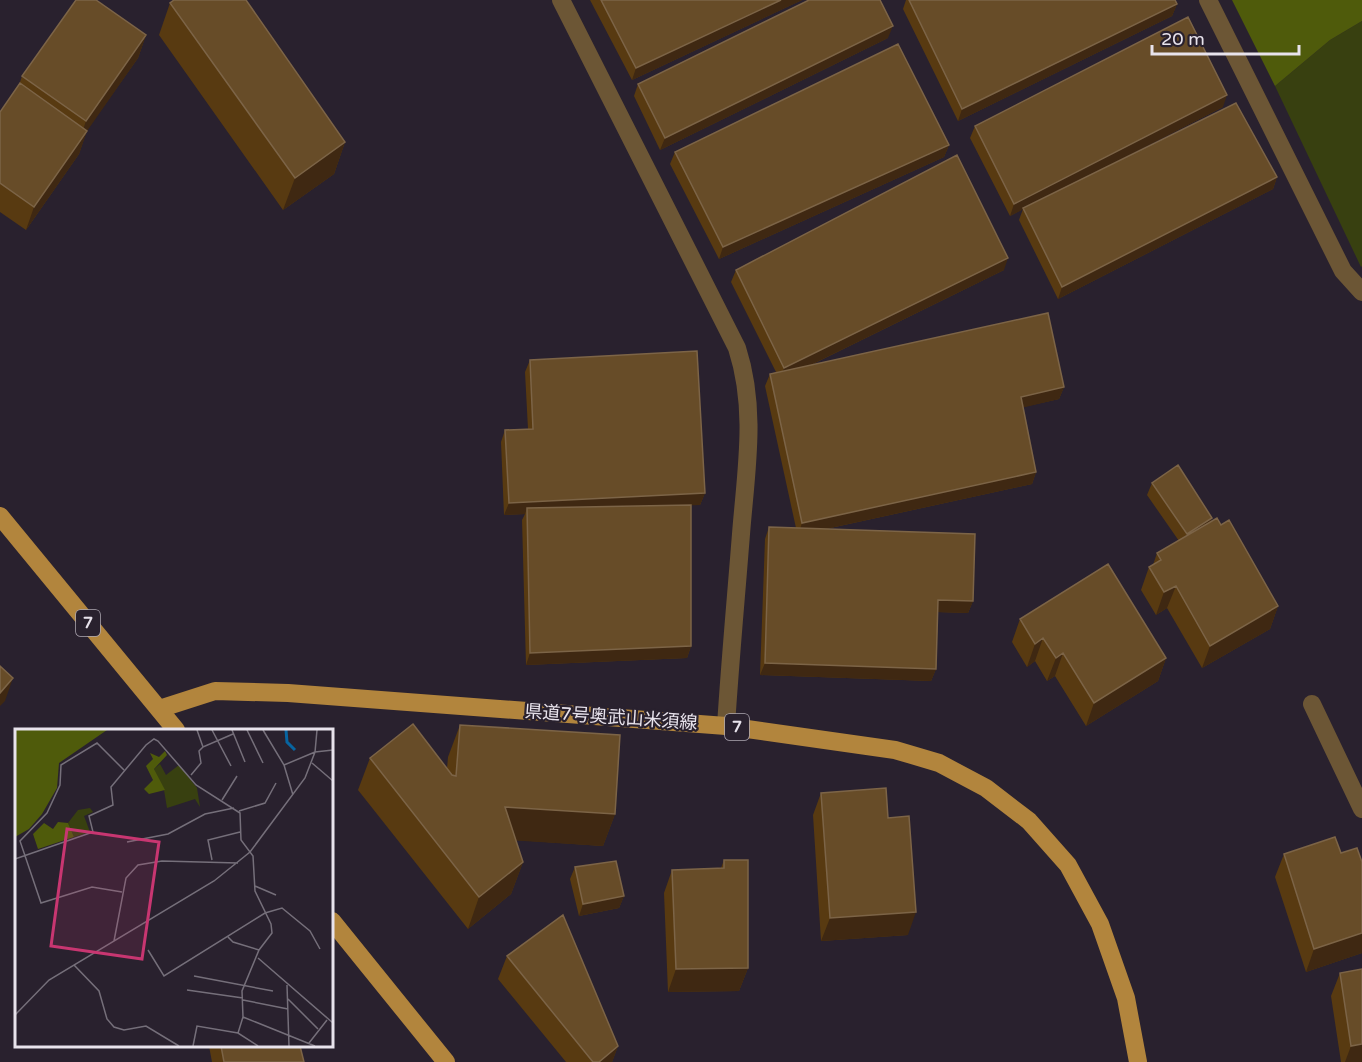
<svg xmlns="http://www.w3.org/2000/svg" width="1362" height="1062" viewBox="0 0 1362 1062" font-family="'Varela Round','Noto Sans JP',sans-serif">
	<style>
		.green { fill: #384010 }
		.forest { fill: #4f5b0b }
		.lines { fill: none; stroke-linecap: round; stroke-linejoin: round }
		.street { stroke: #6c5635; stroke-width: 18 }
		.primary { stroke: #b2853d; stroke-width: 18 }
		.wall { fill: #583a11 }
		.shaded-wall { fill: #3f2812 }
		.building { fill: #674c28; stroke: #7c6447; stroke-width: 1.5 }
		.labels { text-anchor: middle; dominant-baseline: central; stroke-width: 4.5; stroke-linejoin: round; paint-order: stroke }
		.shield { fill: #29212e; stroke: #afa9b3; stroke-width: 1.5 }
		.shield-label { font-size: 16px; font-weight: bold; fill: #e8e3ec }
		.street-label { font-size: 18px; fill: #e8e3ec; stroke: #29212e }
		.inset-river { fill: none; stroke: #0765a1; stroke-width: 3 }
		.inset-road { fill: none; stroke: #756f7a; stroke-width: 1.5 }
		.view { fill: #c83671; fill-opacity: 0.15; stroke: #c83671; stroke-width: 3 }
		.inset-edge { fill: none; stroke: #e8e3ec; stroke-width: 3 }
	</style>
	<rect width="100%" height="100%" fill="#29212e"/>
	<path class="green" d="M1362,21V266L1361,267L1275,86L1330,40Z"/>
	<path class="forest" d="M1232,0H1362V21L1330,40L1275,86Z"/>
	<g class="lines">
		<path class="street" d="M561,0L737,348C757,410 746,470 741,534C736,598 730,662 726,726
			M1208,0L1343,271L1362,292
			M1312,704L1362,809"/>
		<path class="primary" d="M0,516L176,730
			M159,709L215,691L288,693L726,726L895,750L939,763L986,788L1029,821L1068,865L1100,924L1126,998L1138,1062
			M332,921L446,1062"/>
	</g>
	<path class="wall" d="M590,0H802L632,80Z
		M906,0H1175L1177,4L1172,16L958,121L903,9Z
		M170,3L345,142L334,174L283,210L159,35Z
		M146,35L138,58L87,130L79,154L26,230L0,212V112L19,85L22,76Z
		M888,38L660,150L634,96L638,84Z
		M1223,107L1064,188L1277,177L1273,189L1058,299L1019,220L1023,209L1010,216L970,138L975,126Z
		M949,145L944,157L719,259L670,164L675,152Z
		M736,270H1004L811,365L1064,387L1059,399L1023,407L1036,472L1032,484L826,529L973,601L968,613L938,612L936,669L931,681L760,675L765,539L769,527L796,528L765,386L770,374L776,372L731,282Z
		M530,360L705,493L700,505H691V646L687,658L526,665L522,520L525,514L504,515L501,442L505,430L528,429L525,372Z
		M1152,483L1210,522L1278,606L1270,629L1202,668L1167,608L1156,615L1141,590L1149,567L1153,565L1157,553L1179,541L1147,495Z
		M1020,619L1166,658L1158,681L1086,726L1055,676L1047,681L1035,661L1027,667L1012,642Z
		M460,725L615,814L603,846L516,840L523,862L511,894L468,929L358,790L370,758L447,769L448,757Z
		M821,793L888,818L908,935L821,941L813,815Z
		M1341,853L1362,862V953L1306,972L1275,877L1284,854Z
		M724,860L748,968L739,991L668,992L664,893L672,870L721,868Z
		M575,867L624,896L619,908L579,916L570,879Z
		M507,956L618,1046L612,1062H566L498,979Z
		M1340,973L1362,1062H1341L1331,996Z
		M209,1046H300L304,1062H212Z"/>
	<path class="shaded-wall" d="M781,0H802L632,80L636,68Z
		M1177,4L1172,16L958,121L962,109Z
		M893,26L888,38L660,150L665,138Z
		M146,35L138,58L78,144L86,121Z
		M1227,95L1223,107L1010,216L1014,204Z
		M87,131L79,154L26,230L34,207Z
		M345,142L334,174L283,210L295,178Z
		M949,145L944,157L719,259L723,247Z
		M1277,177L1273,189L1058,299L1062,287Z
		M1008,258L1004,270L780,380L784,368Z
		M1064,387L1059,399L1017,409L1021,397Z
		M1036,472L1032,484L798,535L802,523Z
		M705,493L700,505L527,514V508L525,514L504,515L509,503Z
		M1212,518L1208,530L1182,546L1187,534Z
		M1176,586L1167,608L1156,615L1164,592Z
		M938,600L973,601L968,613L934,612Z
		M1278,606L1270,629L1202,668L1210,646Z
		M1043,638L1035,661L1027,667L1035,644Z
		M691,646L687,658L526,665L530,653Z
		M1063,653L1055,676L1047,681L1056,658Z
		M1166,658L1158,681L1086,726L1094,703Z
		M765,663L936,669L931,681L760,675Z
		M13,678L5,701L0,706V693Z
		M505,807L615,814L603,846L494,839Z
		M523,862L511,894L468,929L479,897Z
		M624,896L619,908L579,916L583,904Z
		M916,912L908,935L821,941L830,918Z
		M1362,933V953L1306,972L1314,949Z
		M748,968L739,991L668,992L676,969Z
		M1362,1044V1062H1345L1351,1046Z
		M618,1046L612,1062H599Z"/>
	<path class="building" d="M76,0H96L146,35L86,121L22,76Z
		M174,0H246L345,142L295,178L170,3Z
		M601,0H781L636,68Z
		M809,0H880L893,26L665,138L638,84Z
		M909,0H1175L1177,4L962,109Z
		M1188,17L1227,95L1014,204L975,126Z
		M898,44L949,145L723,247L675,152Z
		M20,83L87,131L34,207L0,183V112Z
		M1236,103L1277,177L1062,287L1023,208Z
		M957,155L1008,258L784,368L736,270Z
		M1048,313L1064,387L1021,397L1036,472L802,523L770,374Z
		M697,351L705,493L509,503L505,430L533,429L530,360Z
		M1178,465L1212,518L1187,534L1152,483Z
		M691,505V646L530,653L527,508Z
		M1217,518L1221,525L1229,520L1278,606L1210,646L1176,586L1164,592L1149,567L1161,560L1157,553Z
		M769,527L975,534L973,601L938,600L936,669L765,663Z
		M1108,564L1166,658L1094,703L1063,653L1056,658L1043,638L1035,644L1020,619Z
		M0,666L13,678L0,693Z
		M413,724L452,775L456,776L460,725L620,735L615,814L505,807L523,862L479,897L370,758Z
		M886,788L888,818L909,816L916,912L830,918L821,793Z
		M1335,837L1341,853L1357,848L1362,862V933L1314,949L1284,854Z
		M724,860H748V968L676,969L672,870L724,868Z
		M616,861L624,896L583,904L575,867Z
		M563,915L618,1046L599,1062H593L507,956Z
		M1362,969V1044L1351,1046L1340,973Z
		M221,1046H300L304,1062H224Z"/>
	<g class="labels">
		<g class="shield">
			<rect x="76" y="610" width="24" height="26" rx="4.5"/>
			<rect x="725" y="714" width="24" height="26" rx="4.5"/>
		</g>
		<g class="shield-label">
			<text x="88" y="623">7</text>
			<text x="737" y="727">7</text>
		</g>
		<g class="street-label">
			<text transform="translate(611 717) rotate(4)">県道7号奥武山米須線</text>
		</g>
	</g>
	<g transform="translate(15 729)">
		<rect width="318" height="318" fill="#29212e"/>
		<path d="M145,35L151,46L164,36L182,59L185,78L180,70L152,79L149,61L139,40ZM75,79L78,83L69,87L75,103L59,108L53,94L63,81Z" fill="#384010"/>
		<path d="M0,1H92L44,34L42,59L27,85L14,100L0,108ZM150,22L152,26L139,40L150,61L134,65L129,60L138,51L131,37L138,30L135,24L144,28ZM43,93L53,94L59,108L23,120L18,105L29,94L38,100Z" fill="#4f5b0b"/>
		<path class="inset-river" d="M271,1L272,13L280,21"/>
		<path class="inset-road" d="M182,1L188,18L218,5M197,1L216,37M217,1L230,33M232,1L248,34M248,1L269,36L300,23M300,23L318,21M297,34L318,52M269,36L278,66M176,46L186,34L184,22L188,18M207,71L222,47M224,82L250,74L261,54M112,113L153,105L190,85L219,79M0,130L78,103L74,87L98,76L96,58L131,16L139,10L143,12L181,56L225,84L226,111L238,127L240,162L256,195L257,204L244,221L227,262L228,288L223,304M197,131L193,111L225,103M240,157L261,166M107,163L77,158L26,174L5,112L32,84L45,56L46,36L82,14L109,41M213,208L218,213L244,221M99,212L111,149L123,136L147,132L223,134M133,221L149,247L250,184L267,179L295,202L305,220M243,229L318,294M59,236L84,262L92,290L99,298L109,301L131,297L164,317M179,247L258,262M272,256L274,317M172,261L228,269M273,270L303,300M228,271L273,280M0,286L34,251L199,152L235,123L290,49L300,23L302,1M228,288L300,317M294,314L312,291M178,317L182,297L223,304L243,317"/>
		<path class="view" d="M52,100L144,113L127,230L36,217Z"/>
		<rect width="318" height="318" class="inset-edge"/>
	</g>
	<path d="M1152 45v9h147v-9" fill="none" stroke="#e8e3ec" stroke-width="3"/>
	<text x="1161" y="45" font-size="18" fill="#e8e3ec" stroke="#29212e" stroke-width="4.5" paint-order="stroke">20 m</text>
</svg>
